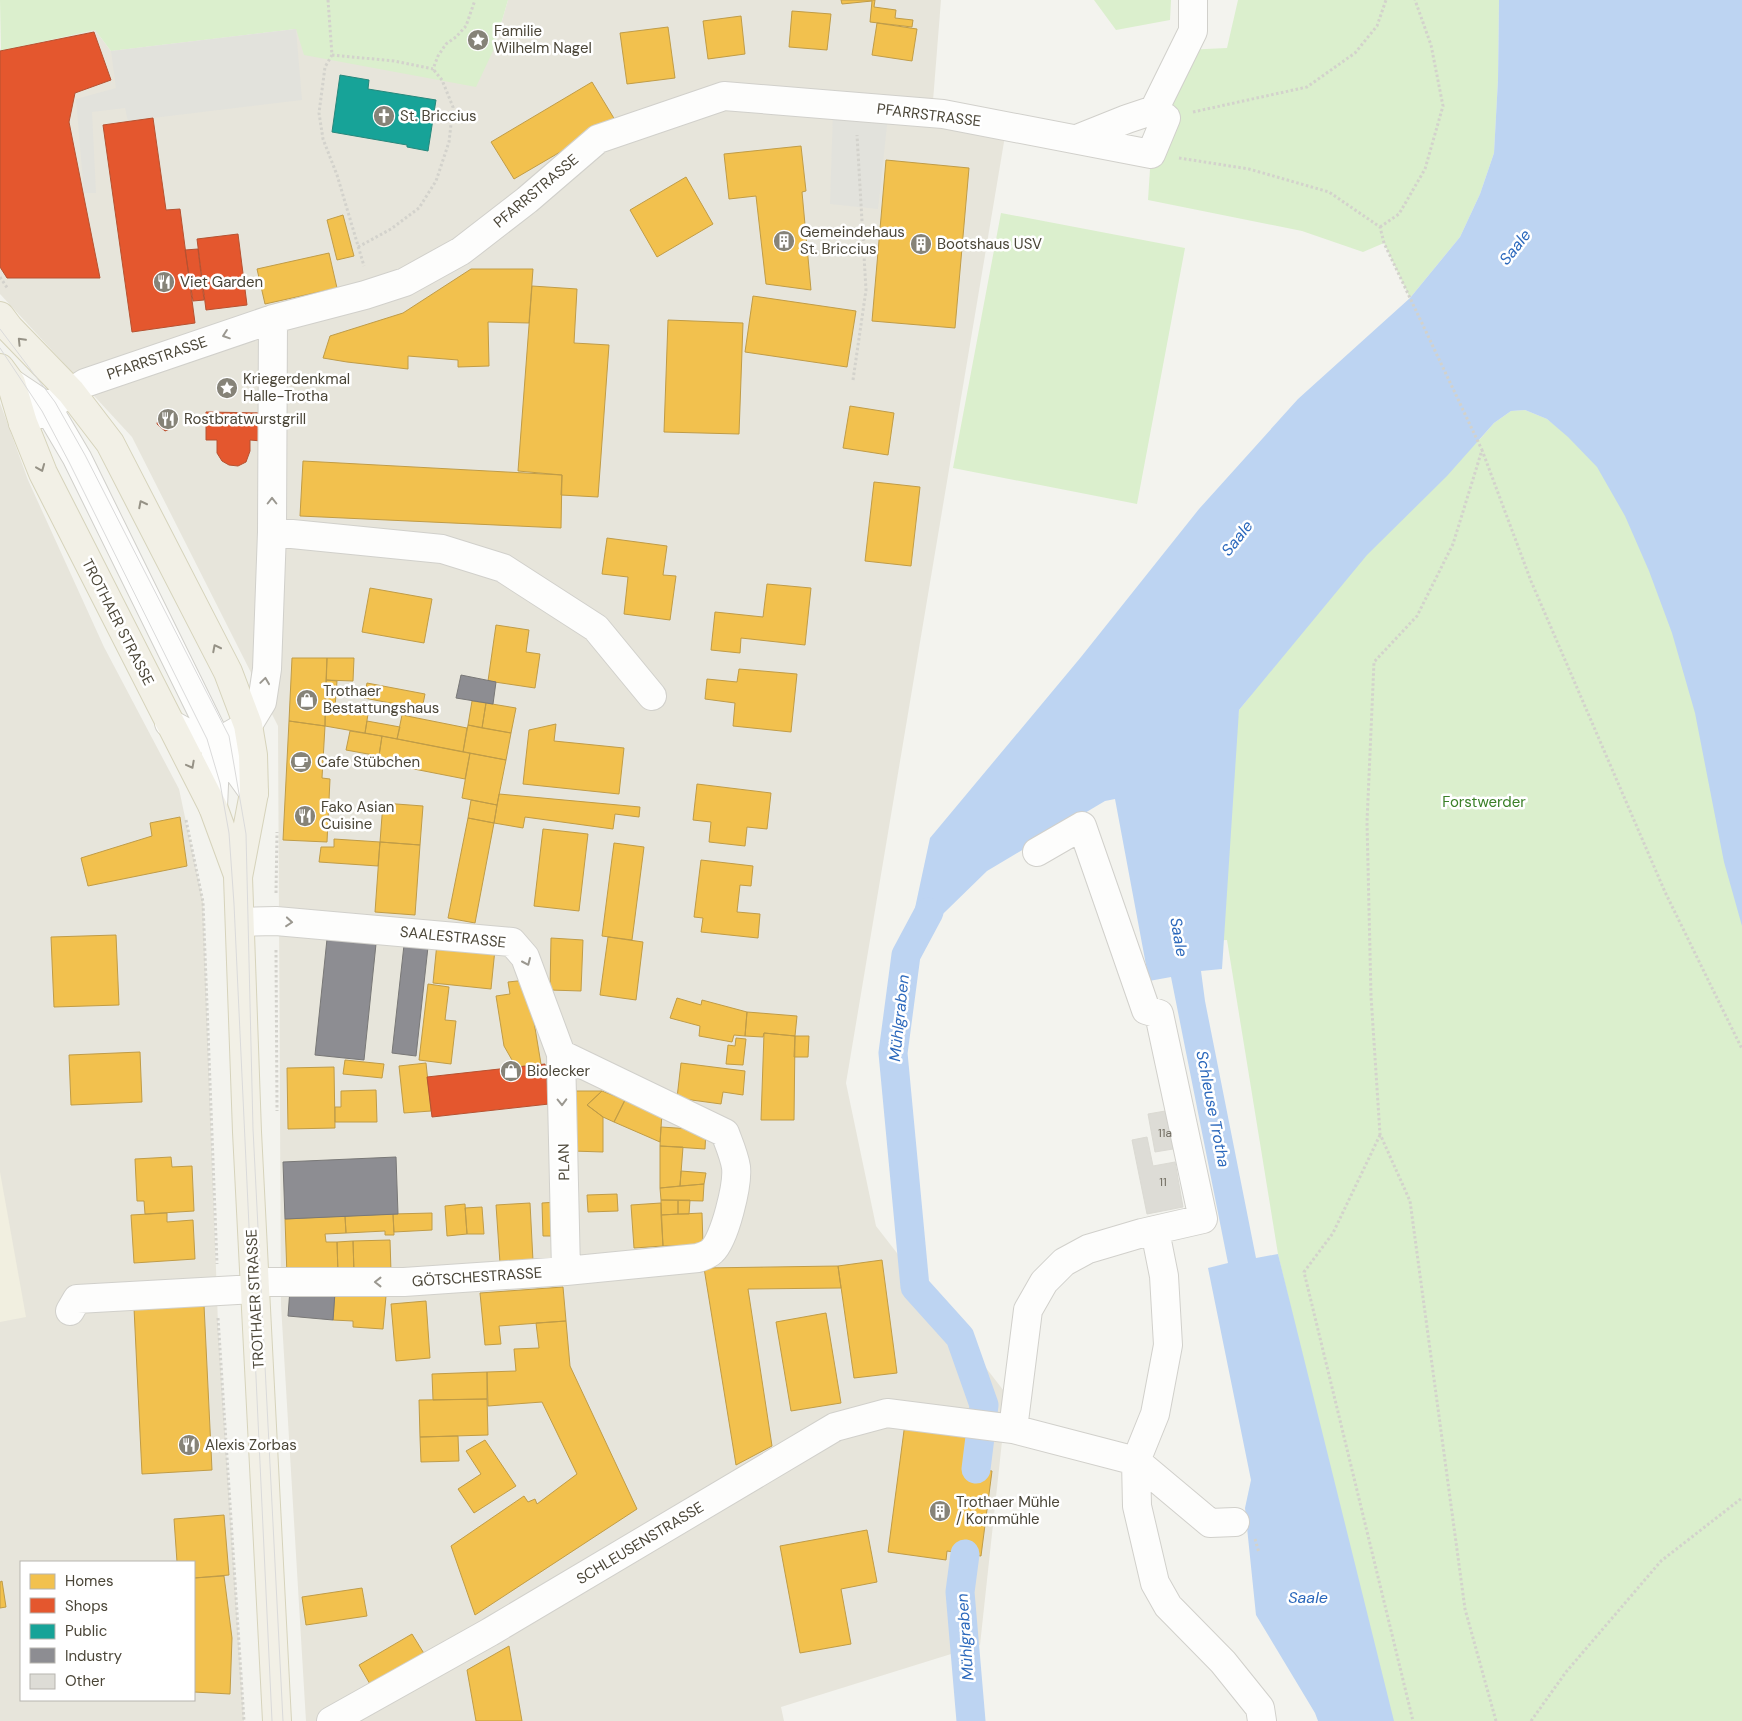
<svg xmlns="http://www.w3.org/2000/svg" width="1742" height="1721" viewBox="0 0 1742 1721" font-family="'DM Sans',sans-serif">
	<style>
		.residential { fill: #e7e5db; fill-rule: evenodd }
		.education { fill: #f1efe0 }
		.green { fill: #dbefcd }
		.parking { fill: #e2e2dc }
		.water { fill: #bdd4f2 }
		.homes { fill: #f2c14e; stroke: #c09c47 }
		.shops { fill: #e4572e; stroke: #b65231 }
		.public { fill: #17a398; stroke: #27877b }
		.industry { fill: #8d8d92; stroke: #797877 }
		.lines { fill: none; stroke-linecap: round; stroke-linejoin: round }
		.canal { stroke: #bdd4f2; stroke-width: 29 }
		.building { fill: #dddcd6; stroke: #dbdad3 }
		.minor-casing { stroke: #d1d0cb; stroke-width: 30 }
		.major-casing { stroke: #d6d3bb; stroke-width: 30 }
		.path { stroke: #d3d2cc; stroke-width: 3; stroke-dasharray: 2.5 2.5; stroke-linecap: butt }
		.minor { stroke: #fdfdfc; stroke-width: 28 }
		.major { stroke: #f2f0e6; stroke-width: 28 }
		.tram { stroke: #dadada; stroke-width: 1 }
		.oneway { stroke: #9b9890 }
		.oneway2 { stroke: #969286 }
		.labels { text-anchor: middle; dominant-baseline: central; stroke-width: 5; stroke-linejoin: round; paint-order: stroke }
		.number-label { font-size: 12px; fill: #706c60 }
		.poi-label { font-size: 15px; fill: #4b4638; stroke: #fff; text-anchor: start }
		.street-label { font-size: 15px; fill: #4b4638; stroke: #fff }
		.park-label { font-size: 15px; fill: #3b8028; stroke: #fff }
		.water-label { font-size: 16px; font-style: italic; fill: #2b68bc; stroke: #fff }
	</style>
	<rect width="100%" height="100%" fill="#f3f3ee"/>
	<path class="residential" d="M508,0H941L931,126L1005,136L846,1083L876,1226L1007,1395L980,1645L781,1707L784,1721H306L281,1305L278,726L132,437L0,294V48L1,51L95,30L111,51L296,29L493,51Z
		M0,403L28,480L104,647L179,789L203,902L218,1325L244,1721H0ZM21,1562H194V1700H21Z"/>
	<path class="education" d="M0,1172L26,1317L0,1322Z"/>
	<path class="green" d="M0,0H508L493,51L476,87L304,55L296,29L111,51L95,30L1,51Z
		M1094,0H1171L1170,20L1116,30Z
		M1238,0H1499L1498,79L1494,153L1480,194L1460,237L1410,298L1384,243L1363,252L1302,231L1148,200L1151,154L1184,50L1227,48Z
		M1001,213L1185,248L1137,504L953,468Z
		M1525,410L1547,419L1742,574V1721H1388L1278,1254L1227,940L1203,941L1239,710L1248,699L1308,607L1480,439L1494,423L1511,411Z"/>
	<path class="parking" d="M296,29L302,100L128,121L125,108L92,112L96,193H84L76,99L116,88L111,51Z
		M833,111L888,116L878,209L830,204Z"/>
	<path class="water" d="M1499,0H1742V926L1724,862L1695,713L1672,633L1649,571L1625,516L1597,467L1568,437L1547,419L1525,410L1511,411L1494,423L1447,476L1367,555L1239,710L1222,969L1201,971L1205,1001L1256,1258L1278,1254L1394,1721H1318L1315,1713L1256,1615L1245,1508L1251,1480L1208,1268L1228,1263L1171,977L1149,981L1115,799L1105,801L987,871L906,950L930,838L1081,657L1199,509L1298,399L1410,298L1460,237L1480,194L1494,153L1498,79Z"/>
	<path class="homes" d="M841,0H875L874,7L896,10L895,18L913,20L912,27L870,22L872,1L842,4Z
		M792,11L831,14L827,50L789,47Z
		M741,16L745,54L708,59L703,21Z
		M877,23L917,29L912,61L872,55Z
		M668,27L675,78L627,84L620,33Z
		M592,82L615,120L514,179L491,142Z
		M801,146L806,191L802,192L811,290L766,284L756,196L729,199L724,154Z
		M886,160L969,168L955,328L872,321Z
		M686,177L713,224L657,257L630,210Z
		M343,215L354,256L337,260L327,220Z
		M329,253L337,288L265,304L257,269Z
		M471,269H533L529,323L488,322L489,366L458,367V360L408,356V369L347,362L323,358L330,336L403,313Z
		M532,286L577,289L574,343L609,345L598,497L561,495L562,475L518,471Z
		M753,296L856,311L847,367L745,352Z
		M668,320L743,323L739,434L664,432Z
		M850,406L894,413L888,455L843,448Z
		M303,461L562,475L561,528L300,516Z
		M874,482L920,487L911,566L865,561Z
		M607,538L667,546L663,575L676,576L670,620L624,614L628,577L602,574Z
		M767,584L811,588L805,645L741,638L740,653L711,650L715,612L763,617Z
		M370,588L432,599L424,643L362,632Z
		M496,625L529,630L526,652L540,654L535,688L488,681Z
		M292,658H327L325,726L289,721Z
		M327,658H354L353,681L326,680Z
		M739,669L797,674L791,732L733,726L735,703L705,699L707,679L737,682Z
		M326,680L337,681L335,707L325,705Z
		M367,683L425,694L422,709L364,698Z
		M472,701L486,703L482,728L468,725Z
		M486,703L516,708L511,733L482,728Z
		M325,705L368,714L365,733L325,726Z
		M402,715L467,728L463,752L397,739Z
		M289,721L325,726L322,778L330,779L327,842L283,840Z
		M367,721L400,727L397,739L365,733Z
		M556,724L554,741L624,748L619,794L523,784L529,730Z
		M468,725L511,733L506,760L463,752Z
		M350,731L382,736L379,756L346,750Z
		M382,736L470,753L465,779L378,762Z
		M470,753L506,760L497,805L462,798Z
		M697,784L771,793L767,829L747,827L745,846L709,842L711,822L693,820Z
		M499,794L640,807L639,817L615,814L613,829L525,817L523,828L494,823Z
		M471,800L497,805L494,823L468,818Z
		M383,803L423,806L420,845L380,842Z
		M180,817L187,866L88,886L81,858L152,836L150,823Z
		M468,818L494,823L475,923L448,918Z
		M543,829L588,834L579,911L534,906Z
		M334,839L380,842L378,866L319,862L321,847H334Z
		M380,842L420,845L415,915L375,912Z
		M614,843L644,847L632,940L602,936Z
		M701,860L753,866L751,886L740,885L737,912L760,914L758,938L701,932L703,918L694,917Z
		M116,935L119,1005L54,1007L51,937Z
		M608,937L643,942L636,1000L600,995Z
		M551,938L583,940L581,991L550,990Z
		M437,943L495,949L491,989L433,983Z
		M527,980L541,1064L516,1067L504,1046L496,996L510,994L508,982Z
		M428,984L449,987L445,1020L456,1021L451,1064L419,1060Z
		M677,998L701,1005L702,1000L747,1012L745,1036L734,1035L732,1042L699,1036L700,1026L670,1018Z
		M747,1012L797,1016L795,1036L764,1033L763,1037L745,1036Z
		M764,1033L795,1036L794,1120H761Z
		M795,1036H809L808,1057H794Z
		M736,1038L746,1039L743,1065L726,1064L728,1045L735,1046Z
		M140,1052L142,1102L71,1105L69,1055Z
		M345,1060L384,1064L382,1078L343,1074Z
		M426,1063L431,1111L404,1113L399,1066Z
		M681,1063L745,1071L743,1095L723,1092L721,1104L677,1098Z
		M334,1067L335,1128L288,1129L287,1068Z
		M376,1090L377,1122H335V1107H341V1091Z
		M571,1091H602L587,1105L603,1117V1152L572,1151Z
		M602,1091L625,1100L614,1122L603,1117L587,1105Z
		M625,1100L662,1114L660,1142L614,1122Z
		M661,1127L706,1130L705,1149L660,1146Z
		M660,1146L683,1147L680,1186L660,1188Z
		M171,1157L172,1167L192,1166L194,1211L145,1214L144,1201H137L135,1159Z
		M681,1171L706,1173L704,1184L680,1186Z
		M704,1184L703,1201L661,1200L660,1188Z
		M617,1194L618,1211L588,1212L587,1195Z
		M661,1200H678V1214L661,1215Z
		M678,1200H690L689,1214H678Z
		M557,1202L558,1236H543L542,1203Z
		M530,1203L533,1261L500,1263L496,1205Z
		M661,1203L663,1246L634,1248L631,1205Z
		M465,1204L467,1234L447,1236L445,1206Z
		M482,1207L484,1234H467L465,1208Z
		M167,1213V1222L193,1220L195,1259L134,1263L131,1215Z
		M432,1213V1230L394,1232L393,1214Z
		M702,1213L703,1245L663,1246L661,1215Z
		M393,1214L394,1235H385V1231L346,1233L345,1216Z
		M345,1216L346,1233L325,1234L326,1242H337L338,1274L287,1276L285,1219Z
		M390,1240L391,1272L354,1273L353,1241Z
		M353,1241L354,1273L338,1274L337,1242Z
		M882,1260L897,1373L854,1378L838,1266Z
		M838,1266L841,1288L748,1289L772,1446L736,1465L704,1268Z
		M563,1287L566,1321L499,1326L501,1344L485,1345L480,1293Z
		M335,1292L386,1296L383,1329L353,1327V1321L333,1320Z
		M426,1301L430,1358L396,1361L391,1304Z
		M204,1305L212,1470L142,1474L134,1308Z
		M826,1313L841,1403L791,1411L776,1322Z
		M566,1321L570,1366L637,1509L475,1615L451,1546L524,1496L528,1502L535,1499L537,1504L577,1474L542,1402L488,1406L487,1372L516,1371L514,1349L539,1348L536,1323Z
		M487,1372V1399L433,1400L432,1374Z
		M487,1399L488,1435L420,1437L419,1400Z
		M905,1423L973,1432L968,1468L992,1471L981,1556L947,1551L946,1560L888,1552Z
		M458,1436L459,1461L421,1462L420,1437Z
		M485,1440L516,1486L474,1513L458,1489L481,1474L466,1451Z
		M224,1515L229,1575L194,1578V1562H177L174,1519Z
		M867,1530L877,1582L841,1589L851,1644L800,1653L780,1546Z
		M224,1576L232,1638L230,1694L194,1692V1578Z
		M2,1581L6,1607L0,1608V1582Z
		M362,1588L367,1616L306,1625L302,1597Z
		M412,1634L428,1660L374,1691L359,1665Z
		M509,1646L522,1721H476L467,1670Z"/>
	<path class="shops" d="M94,32L111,80L75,93L69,122L100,278H7L0,267V51Z
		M153,118L166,210L180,209L195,323L132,332L103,125Z
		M238,234L247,305L206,310L197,239Z
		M198,249L204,300L193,301L185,250Z
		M169,410L177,417L175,427L165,431L157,424L159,414Z
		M206,412L262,413L261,441L250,440V451L246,462L238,466L229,465L222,461L217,453V440H206Z
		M545,1064L549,1104L432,1117L427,1077Z"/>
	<path class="public" d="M340,75L369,80L368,89L436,100L428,151L407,147V145L332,132Z"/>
	<path class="industry" d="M461,675L496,682L493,704L456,698Z
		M327,939L376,944L364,1060L315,1055Z
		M404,945L428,947L416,1056L392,1053Z
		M396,1157L398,1214L285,1219L283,1162Z
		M290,1289L335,1292L333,1320L288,1316Z"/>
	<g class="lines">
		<path class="canal" d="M929,912L906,955L893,1053L915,1287L960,1337L984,1405L976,1469
			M965,1554L960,1592L971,1721"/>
	</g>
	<path class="building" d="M1171,1110L1185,1147L1155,1152L1148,1114Z
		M1147,1137L1153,1166L1175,1162L1183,1207L1147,1214L1132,1140Z"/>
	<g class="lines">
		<g class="minor-casing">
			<path id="minor" d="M1154,110L1193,31V0
				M11,383L47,407L77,458L216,740L254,793
				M23,423L85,383L273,319L365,295L405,282L461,251L527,200L598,139L724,96L943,114L1151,154L1166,118L1154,110L1127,119L1077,139
				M272,532L442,549L503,568L596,628L652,696
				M169,723L196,738L222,740L248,725L262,702L267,669L272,532L273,319
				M213,807L216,740
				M240,922L276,921L512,942L525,957L561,1054L566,1271
				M1155,1231L1164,1276L1168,1345L1155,1414L1136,1461L1137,1506L1155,1583L1168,1606L1223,1662L1260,1708L1262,1721
				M254,1282H404L566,1271L698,1258C703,1256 708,1255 712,1251C725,1239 738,1184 736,1167C734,1155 729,1144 725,1133L561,1054
				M70,1311L77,1299L255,1289
				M1013,1429L1028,1310L1044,1282L1064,1262L1088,1249L1142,1233L1203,1219L1159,1014L1146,1010L1082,826L1037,852
				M331,1721L490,1632L835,1427L887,1413L1013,1429L1136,1461L1210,1523L1235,1522"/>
		</g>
		<g class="major-casing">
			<path id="major" d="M0,316L9,328L71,392L110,443L228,672L248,725L253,755L254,793L238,877L247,1132L277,1721
				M0,368L11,383L23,423L43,473L213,807L238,875"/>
		</g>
		<path class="path" d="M328,0L332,55L325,67L319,113L323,139L337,175L364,266
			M332,55L394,61L433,69L438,56L446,44L456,37L466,26L475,0
			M1193,112L1307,87L1355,53L1377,26L1386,0
			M1179,158L1249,169L1329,192L1380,227L1384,243L1482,450
			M1380,227L1399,214L1425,169L1443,106L1431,45L1415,0
			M358,247L391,229L419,208L436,181L449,142L453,107L442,80L433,69
			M0,277L8,289
			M853,380L866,290L857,135
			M186,820L203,902L217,1264
			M276,893L277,832
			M276,950L277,1111
			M1380,1135L1333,1233L1304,1272L1413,1721
			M218,1318L244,1721
			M1255,1539L1259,1553
			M1496,1721L1465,1609L1410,1201L1380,1134L1371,996L1367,822L1374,662L1417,616L1453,544L1482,450L1531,581L1665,892L1742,1049
			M1531,1721L1566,1672L1661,1561L1742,1498"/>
		<use href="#minor" class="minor"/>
		<use href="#major" class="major"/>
		<path class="tram" d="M0,329L55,402L85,455L229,736L246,834L253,1129L283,1721
			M0,348L42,411L69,462L207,739L220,783L229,833L234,904L272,1721"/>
	</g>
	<defs><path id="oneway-chevron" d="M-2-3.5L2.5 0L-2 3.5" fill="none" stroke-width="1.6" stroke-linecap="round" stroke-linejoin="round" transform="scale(1.25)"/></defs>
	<g class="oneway">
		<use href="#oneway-chevron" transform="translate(226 335) rotate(161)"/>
		<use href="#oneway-chevron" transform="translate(272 501) rotate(-90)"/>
		<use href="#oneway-chevron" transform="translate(265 681) rotate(-82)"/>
		<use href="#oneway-chevron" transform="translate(289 922) rotate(5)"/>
		<use href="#oneway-chevron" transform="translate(527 962) rotate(66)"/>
		<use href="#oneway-chevron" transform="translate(562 1102) rotate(89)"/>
		<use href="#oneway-chevron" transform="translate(378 1282) rotate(-180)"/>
	</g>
	<g class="oneway2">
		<use href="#oneway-chevron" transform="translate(21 341) rotate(-134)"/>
		<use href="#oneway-chevron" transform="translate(41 468) rotate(68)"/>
		<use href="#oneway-chevron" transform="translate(142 504) rotate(-117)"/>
		<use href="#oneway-chevron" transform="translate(216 648) rotate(-117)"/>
		<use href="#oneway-chevron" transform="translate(191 765) rotate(62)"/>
	</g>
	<defs>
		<g id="sight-disc" transform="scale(1.125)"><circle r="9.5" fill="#868378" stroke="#fff"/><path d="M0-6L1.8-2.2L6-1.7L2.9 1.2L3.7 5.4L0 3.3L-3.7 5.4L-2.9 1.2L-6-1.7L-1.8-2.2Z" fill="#fff"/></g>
		<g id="church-disc" transform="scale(1.125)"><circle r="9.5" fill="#868378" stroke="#fff"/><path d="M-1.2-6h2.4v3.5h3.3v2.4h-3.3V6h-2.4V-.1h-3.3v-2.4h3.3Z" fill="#fff"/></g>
		<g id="building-disc" transform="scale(1.125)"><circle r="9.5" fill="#868378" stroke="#fff"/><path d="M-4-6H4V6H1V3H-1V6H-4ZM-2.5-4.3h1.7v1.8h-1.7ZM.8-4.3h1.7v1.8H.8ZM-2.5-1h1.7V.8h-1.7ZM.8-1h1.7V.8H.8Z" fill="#fff"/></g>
		<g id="restaurant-disc" transform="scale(1.125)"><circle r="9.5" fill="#868378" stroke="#fff"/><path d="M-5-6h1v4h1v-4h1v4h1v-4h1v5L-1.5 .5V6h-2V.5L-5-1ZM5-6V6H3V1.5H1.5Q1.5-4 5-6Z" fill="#fff"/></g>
		<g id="shop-disc" transform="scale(1.125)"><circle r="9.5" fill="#868378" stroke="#fff"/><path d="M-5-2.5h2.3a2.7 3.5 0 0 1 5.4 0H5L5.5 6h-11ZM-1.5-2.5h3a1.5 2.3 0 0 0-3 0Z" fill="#fff"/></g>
		<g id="cafe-disc" transform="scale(1.125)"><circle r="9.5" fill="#868378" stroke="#fff"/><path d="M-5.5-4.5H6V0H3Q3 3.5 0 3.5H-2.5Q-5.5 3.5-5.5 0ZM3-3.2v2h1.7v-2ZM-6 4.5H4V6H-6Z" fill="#fff"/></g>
	</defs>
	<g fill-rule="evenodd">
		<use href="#sight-disc" x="478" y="40"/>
		<use href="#church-disc" x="384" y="116"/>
		<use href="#building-disc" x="784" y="241"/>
		<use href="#building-disc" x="921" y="244"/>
		<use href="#restaurant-disc" x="164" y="282"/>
		<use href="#sight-disc" x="227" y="388"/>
		<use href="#restaurant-disc" x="168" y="419"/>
		<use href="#shop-disc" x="307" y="700"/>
		<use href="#cafe-disc" x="301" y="762"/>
		<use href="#restaurant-disc" x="305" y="816"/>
		<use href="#shop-disc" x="511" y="1071"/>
		<use href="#restaurant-disc" x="189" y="1445"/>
		<use href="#building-disc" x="940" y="1511"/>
	</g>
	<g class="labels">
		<g class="number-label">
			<text x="1165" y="1133">11a</text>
			<text x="1163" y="1182">11</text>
		</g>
		<g class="poi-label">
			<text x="494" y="31">Familie<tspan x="494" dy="17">Wilhelm Nagel</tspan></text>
			<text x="400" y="116">St. Briccius</text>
			<text x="800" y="232">Gemeindehaus<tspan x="800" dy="17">St. Briccius</tspan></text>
			<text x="937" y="244">Bootshaus USV</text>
			<text x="180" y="282">Viet Garden</text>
			<text x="243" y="379">Kriegerdenkmal<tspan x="243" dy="17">Halle-Trotha</tspan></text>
			<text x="184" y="419">Rostbratwurstgrill</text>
			<text x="323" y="691">Trothaer<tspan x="323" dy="17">Bestattungshaus</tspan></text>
			<text x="317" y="762">Cafe Stübchen</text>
			<text x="321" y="807">Fako Asian<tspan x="321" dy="17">Cuisine</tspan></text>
			<text x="527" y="1071">Biolecker</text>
			<text x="205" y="1445">Alexis Zorbas</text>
			<text x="956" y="1502">Trothaer Mühle<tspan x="956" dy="17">/ Kornmühle</tspan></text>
		</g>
		<g class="street-label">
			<text transform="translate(929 115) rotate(7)">PFARRSTRASSE</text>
			<text transform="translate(536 191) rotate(-40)">PFARRSTRASSE</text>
			<text transform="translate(157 358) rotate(-19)">PFARRSTRASSE</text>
			<text transform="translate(118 622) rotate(63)">TROTHAER STRASSE</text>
			<text transform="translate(453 937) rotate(6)">SAALESTRASSE</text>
			<text transform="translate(564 1162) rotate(-91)">PLAN</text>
			<text transform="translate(477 1277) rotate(-4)">GÖTSCHESTRASSE</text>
			<text transform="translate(255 1299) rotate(-93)">TROTHAER STRASSE</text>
			<text transform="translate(640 1543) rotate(-31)">SCHLEUSENSTRASSE</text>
		</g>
		<g class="park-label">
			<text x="1484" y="802">Forstwerder</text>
		</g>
		<g class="water-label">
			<text transform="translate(1515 247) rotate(-52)">Saale</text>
			<text transform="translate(1237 538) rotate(-52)">Saale</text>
			<text transform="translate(1179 937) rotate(80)">Saale</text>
			<text transform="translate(899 1018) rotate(-84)">Mühlgraben</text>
			<text transform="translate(1213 1109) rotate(79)">Schleuse Trotha</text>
			<text x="1308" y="1597">Saale</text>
			<text transform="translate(965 1637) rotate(-94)">Mühlgraben</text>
		</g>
	</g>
	<rect x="20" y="1561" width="175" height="140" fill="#ffffff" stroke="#b7b5af"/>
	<rect x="30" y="1574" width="25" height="15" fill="#f2c14e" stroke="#b7b5af"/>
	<text x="65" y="1586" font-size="15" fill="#4b4638">Homes</text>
	<rect x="30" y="1598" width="25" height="15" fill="#e4572e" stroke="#b7b5af"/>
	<text x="65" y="1611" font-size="15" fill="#4b4638">Shops</text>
	<rect x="30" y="1624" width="25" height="15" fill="#17a398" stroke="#b7b5af"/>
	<text x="65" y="1636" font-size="15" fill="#4b4638">Public</text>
	<rect x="30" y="1648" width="25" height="15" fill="#8d8d92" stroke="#b7b5af"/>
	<text x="65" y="1661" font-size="15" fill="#4b4638">Industry</text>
	<rect x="30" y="1674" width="25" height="15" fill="#dddcd6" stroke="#b7b5af"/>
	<text x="65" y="1686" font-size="15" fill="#4b4638">Other</text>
</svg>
